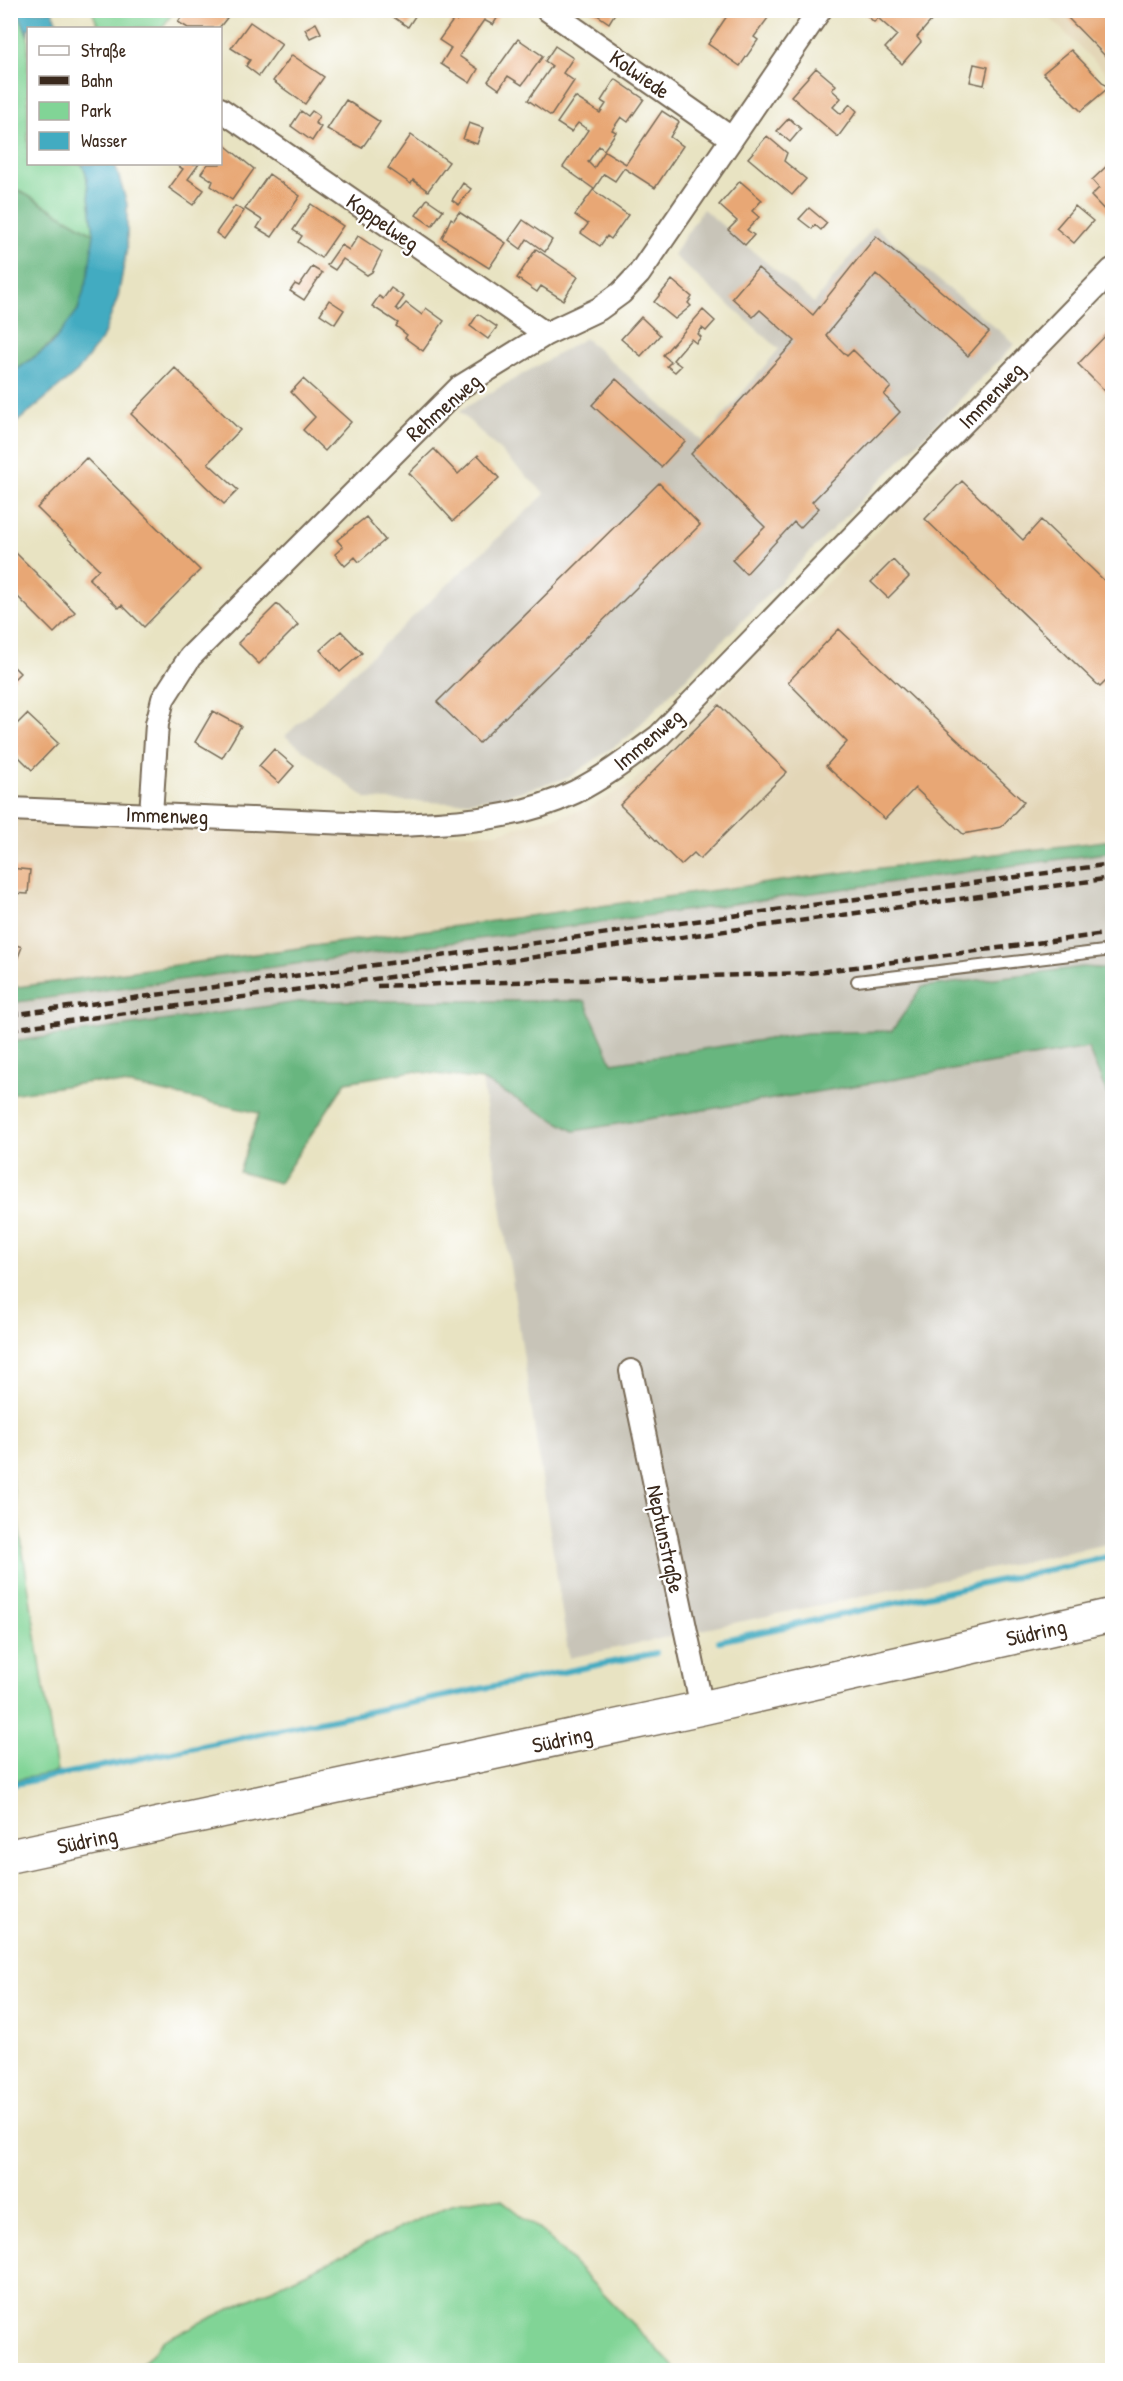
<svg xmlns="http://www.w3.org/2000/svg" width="1123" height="2381" viewBox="0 0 1123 2381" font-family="'Patrick Hand',sans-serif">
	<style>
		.built { fill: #e3d6b7 }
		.industrial { fill: #c8c4b8 }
		.green { fill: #81d496; stroke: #5e7f5a; stroke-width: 1.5 }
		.forest { fill: #68b67f; stroke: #52704e; stroke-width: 1.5 }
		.water { fill: #42abc1; stroke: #3e6a70; stroke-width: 1.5 }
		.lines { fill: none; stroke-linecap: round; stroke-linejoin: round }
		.stream { stroke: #42abc1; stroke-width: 6 }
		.building { fill: #e8a774 }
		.lane-casing { stroke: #786b57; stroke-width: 14 }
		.street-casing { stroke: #786b57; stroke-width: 26 }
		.primary-casing { stroke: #786b57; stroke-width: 36 }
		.lane { stroke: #fff; stroke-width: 10 }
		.street { stroke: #fff; stroke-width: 22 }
		.primary { stroke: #fff; stroke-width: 33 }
		.rail { stroke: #3b2a1e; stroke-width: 4.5; stroke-dasharray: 9 4.5; stroke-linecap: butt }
		.labels { text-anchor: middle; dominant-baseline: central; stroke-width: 4.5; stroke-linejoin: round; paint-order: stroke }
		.street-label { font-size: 22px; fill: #3b2a1e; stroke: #fff }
	</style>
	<rect width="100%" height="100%" fill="#fff"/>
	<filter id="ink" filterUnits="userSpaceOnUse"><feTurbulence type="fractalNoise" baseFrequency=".0167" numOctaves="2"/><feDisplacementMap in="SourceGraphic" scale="12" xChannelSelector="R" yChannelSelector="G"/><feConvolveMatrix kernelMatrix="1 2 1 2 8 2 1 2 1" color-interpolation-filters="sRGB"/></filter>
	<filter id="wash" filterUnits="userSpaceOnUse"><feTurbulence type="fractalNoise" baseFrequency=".008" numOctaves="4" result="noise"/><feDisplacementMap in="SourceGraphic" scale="24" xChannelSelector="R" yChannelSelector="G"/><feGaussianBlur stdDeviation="1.35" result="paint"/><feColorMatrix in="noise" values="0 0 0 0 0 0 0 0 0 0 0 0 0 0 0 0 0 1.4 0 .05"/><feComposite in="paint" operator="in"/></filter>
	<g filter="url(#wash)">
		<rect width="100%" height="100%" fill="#e8e3c2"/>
		<path class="built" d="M1043,11H1112V79Z
			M1112,289V840L832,874L11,988V817L392,834L496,833L585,809L631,784Z"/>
		<path class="industrial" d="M703,209L814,303L874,226L1015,344L627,738L568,778L498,798L450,803L367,799L285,736L545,494L459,411L585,338L702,441L779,349L673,255Z
			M1112,852V969L1083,967L922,987L892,1031L807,1033L612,1063L585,1001H306L11,1042L10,1004Z
			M1088,1048L1112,1106V1543L569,1658L482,1080L574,1131Z"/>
		<path class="green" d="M18,10L28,36V164H82L86,173L94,234L11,186L10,11Z
			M92,11H174L162,28H99Z
			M10,1468L57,1772L11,1781H10Z
			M482,2198L502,2200L547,2236L677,2370H142L139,2368L164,2340L451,2204Z"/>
		<path class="forest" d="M11,186L94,234C91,258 90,290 77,311C61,339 36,356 11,374Z
			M1112,840V852L11,1003V988L832,874Z
			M1083,967L1112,969V1106L1088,1048L574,1131L482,1080L413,1071L346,1082L279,1183L239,1172L259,1113L131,1085L91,1082L11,1094V1042L306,1001H585L612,1063L807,1033L892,1031L922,987Z"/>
		<path class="water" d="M18,11H52L59,28H28V36Z
			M82,164H115L127,204V248L118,297L102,339L77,372L11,427V374L51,345L78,310L88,276L94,234L86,173Z"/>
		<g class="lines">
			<path class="stream" d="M719,1641L1112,1556
				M10,1785L656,1653"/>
		</g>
		<g id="blocks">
			<path class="building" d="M186,10H225L230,14L219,28H188L178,22Z
				M383,10H419L408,27Z
				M464,10H502L493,25L484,20L459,56L478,69L470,83L441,64L451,48L439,40L454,19L457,21Z
				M590,10H617L609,23Z
				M731,10H757L768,18L754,37L758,40L740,66L708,44Z
				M861,10H907L913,16L921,10L932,20L917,37L921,42L902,64L885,48L897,35L878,18L874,22Z
				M1073,10H1103L1112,19V63L1067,17Z
				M250,22L282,44L259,76L246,66L250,60L231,48Z
				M316,23L321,33L310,38L305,29Z
				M518,39L543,56L522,85L508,76L499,89L488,81Z
				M555,46L573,58L563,73L574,81L551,116L528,100L552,66L545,61Z
				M1071,50L1108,88L1081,111L1043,73Z
				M292,55L324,77L305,104L273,81Z
				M974,64L988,67L984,85L970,82Z
				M816,68L836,85L832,90L841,98L833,107L841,114L850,104L857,111L838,137L791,96Z
				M615,79L644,99L628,122L621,117L612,130L616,132L604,150L599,146L588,162L594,168L605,151L626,164L662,111L679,122L670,137L683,146L655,188L624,168L615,181L604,174L594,189L563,167L588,130L578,123L571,132L557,123L575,97L600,113L606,104L601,101Z
				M346,100L380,122L362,148L327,129Z
				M301,111L308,116L312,111L319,116L315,123L321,127L312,141L291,126Z
				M789,118L801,129L790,142L777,131Z
				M469,123L483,128L477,144L463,139Z
				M411,135L449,162L428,191L413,180L411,184L388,168Z
				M767,136L787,153L784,161L806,179L792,195L748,158Z
				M222,143L254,169L232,200L211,186L213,181L201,173L208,164H220Z
				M1110,163L1112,166V218L1091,196L1099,188L1092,180Z
				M175,164H199L188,179L204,190L193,205L169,188L183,169Z
				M269,174L300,196L272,237L257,228L262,220L245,209Z
				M740,181L762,200L752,211L759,217L747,230L754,235L745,245L728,230L737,221L719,205Z
				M463,183L471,189L459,205L452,200Z
				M593,190L628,215L611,239L607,236L600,246L581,233L588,224L575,215Z
				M427,199L443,210L432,226L416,215Z
				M311,204L343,226L321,258L298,242L302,236L293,230Z
				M235,206L244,211L224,239L216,233Z
				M1075,206L1093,221L1074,243L1056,228Z
				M809,208L827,223L821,230L815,225L812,229L799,219Z
				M459,212L506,243L489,268L442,238L451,218L454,220Z
				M523,220L552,240L545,252L527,239L521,249L509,240Z
				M358,236L382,252L372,272L367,275L343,259L335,270L327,265L341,245L349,250Z
				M876,236L989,332L968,356L876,274L826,335L847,356L853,350L891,387L884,395L900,412L812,502L819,508L800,528L794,522L746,574L732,560L765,527L691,454L795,341L760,310L753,317L732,298L758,268L813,315Z
				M536,249L578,277L563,300L541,286L537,292L517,278Z
				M312,267L322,273L304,300L290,291L295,284L299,286Z
				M672,280L692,297L688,303L691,306L675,319L654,302Z
				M391,288L404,297L396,308L399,311L406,303L422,315L426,308L444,321L423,351L405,338L407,335L396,326L398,323L372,306L379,296L383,299Z
				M329,300L344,310L335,324L320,314Z
				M703,310L715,321L706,331L702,328L698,334L701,337L696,343L691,339L673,360L681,366L675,372L667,366L671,362L663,355Z
				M478,314L497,327L488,339L470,326Z
				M641,317L660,335L641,356L621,339Z
				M1112,329V398L1078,364Z
				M175,368L240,430L208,463L238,490L224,504L131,414Z
				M303,379L351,422L325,451L303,430L315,417L291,392Z
				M616,379L685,441L661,467L592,405Z
				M434,449L458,474L478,455L499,478L453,521L409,473Z
				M86,458L200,570L144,627L122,605L119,608L89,579L99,569L37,508Z
				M962,481L1023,540L1041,520L1112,588V685L1107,680L1100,687L925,519Z
				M659,483L700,525L479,743L437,702Z
				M366,517L385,540L359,562L355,557L345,566L335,554L343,547L337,540Z
				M10,547L75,612L54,633L10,589Z
				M893,560L909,577L888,598L871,582Z
				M277,604L298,625L259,664L238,643Z
				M839,629L1024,802L1001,827L963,834L915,788L885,819L826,766L847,742L788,682Z
				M341,631L362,653L340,672L320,650Z
				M10,663L20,673L10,683Z
				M719,705L787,772L700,859L694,853L681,865L620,805Z
				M213,711L241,726L222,758L195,742Z
				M27,714L58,743L32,770L10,748V731Z
				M274,749L294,766L279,783L259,766Z
				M10,868L30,870L28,894L10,893Z
				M10,943L22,947L16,962L10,960Z"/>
		</g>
	</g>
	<g filter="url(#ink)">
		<use href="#blocks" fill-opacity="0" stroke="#786b57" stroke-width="1.5"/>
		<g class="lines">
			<g class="lane-casing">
				<path id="lane" d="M857,981L1112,950"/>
			</g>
			<g class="street-casing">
				<path id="street" d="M548,10L731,138
					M220,109L546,334
					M10,809L396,825C456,823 520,819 575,792C605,777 632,756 659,736L1112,270
					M151,814L157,724L163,699L190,657L460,387L546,334L599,309L621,293L639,274L820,10
					M631,1371L702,1708"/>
			</g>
			<g class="primary-casing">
				<path id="primary" d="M10,1856L702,1708L1112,1615"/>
			</g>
			<use href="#lane" class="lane"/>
			<use href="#street" class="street"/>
			<use href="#primary" class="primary"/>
			<path class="rail" d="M377,986L810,973L1112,933
				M10,1015L1112,864
				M10,1029L1112,878"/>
		</g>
	</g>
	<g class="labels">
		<g class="street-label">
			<text transform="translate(640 74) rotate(35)">Kolwiede</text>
			<text transform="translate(383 222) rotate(35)">Koppelweg</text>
			<text transform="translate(991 395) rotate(-46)">Immenweg</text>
			<text transform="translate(443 407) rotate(-41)">Rehmenweg</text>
			<text transform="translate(648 739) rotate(-40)">Immenweg</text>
			<text transform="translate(167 815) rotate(2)">Immenweg</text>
			<text transform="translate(666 1539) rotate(78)">Neptunstraße</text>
			<text transform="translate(1036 1632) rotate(-13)">Südring</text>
			<text transform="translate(562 1739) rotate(-12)">Südring</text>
			<text transform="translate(87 1840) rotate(-12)">Südring</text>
		</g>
	</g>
	<rect width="1123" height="2381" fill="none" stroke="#fff" stroke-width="36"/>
	<rect x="27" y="27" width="195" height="138" fill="#ffffff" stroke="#b1aaa5" stroke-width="1.5"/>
	<rect x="39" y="46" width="30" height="9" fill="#ffffff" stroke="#b1aaa5" stroke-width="1.5"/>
	<text x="81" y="57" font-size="18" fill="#3b2a1e">Straße</text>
	<rect x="39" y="76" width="30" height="9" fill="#3b2a1e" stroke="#b1aaa5" stroke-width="1.5"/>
	<text x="81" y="87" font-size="18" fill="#3b2a1e">Bahn</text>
	<rect x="39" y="102" width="30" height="18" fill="#81d496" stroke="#b1aaa5" stroke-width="1.5"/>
	<text x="81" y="117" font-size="18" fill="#3b2a1e">Park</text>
	<rect x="39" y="132" width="30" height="18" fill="#42abc1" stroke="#b1aaa5" stroke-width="1.5"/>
	<text x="81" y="147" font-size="18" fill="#3b2a1e">Wasser</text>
</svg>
